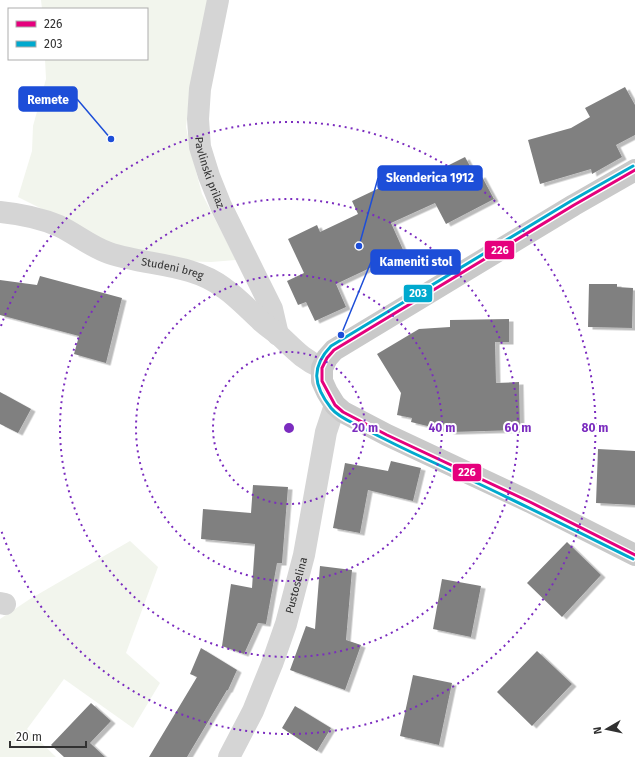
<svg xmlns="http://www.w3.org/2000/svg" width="635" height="757" viewBox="0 0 635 757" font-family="'Fira Sans',sans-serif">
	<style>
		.green { fill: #f2f5ed }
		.building { fill: #808080; filter: url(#shadow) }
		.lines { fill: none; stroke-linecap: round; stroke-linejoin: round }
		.minor { stroke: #d5d5d5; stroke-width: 22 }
		.major { stroke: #c9c9c9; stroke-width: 22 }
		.bus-1-casing { stroke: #fff; stroke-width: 6 }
		.bus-2-casing { stroke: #fff; stroke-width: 6 }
		.bus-1 { stroke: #e5007d; stroke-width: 3 }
		.bus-2 { stroke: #00a9ce; stroke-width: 3 }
		.ring { fill: none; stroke: #7b2cbf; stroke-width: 2; stroke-dasharray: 2 4 }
		.labels { text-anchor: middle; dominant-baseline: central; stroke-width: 4; stroke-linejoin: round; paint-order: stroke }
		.street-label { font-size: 11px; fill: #313131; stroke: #fff }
		.centre { fill: #7b2cbf; stroke: #fff; stroke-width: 2 }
		.ring-label { font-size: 12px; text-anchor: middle; font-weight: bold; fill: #7b2cbf; stroke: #fff; stroke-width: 4; stroke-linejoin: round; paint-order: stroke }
		.leader { fill: none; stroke: #1d4ed8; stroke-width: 1.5 }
		.callout-dot { fill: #1d4ed8; stroke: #fff; stroke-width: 1.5 }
		.callout { fill: #1d4ed8; stroke: #1d4ed8; stroke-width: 1.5 }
		.callout-label { font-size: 12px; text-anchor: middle; font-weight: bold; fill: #fff }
		.line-badge { stroke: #fff; stroke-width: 1.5 }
		.badge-label { font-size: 11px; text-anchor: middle; font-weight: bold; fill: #fff }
	</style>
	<defs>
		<filter id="shadow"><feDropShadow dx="4.5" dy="2.5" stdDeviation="0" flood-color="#0004"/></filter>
	</defs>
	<rect width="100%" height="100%" fill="#fff"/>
	<path class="green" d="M41,0H208L191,83L186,127L192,156L202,194L236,260L211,262L179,261L114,245L18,197L32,151L33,126L46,79L45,59H147V9H42Z
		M130,541L158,567L126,653L160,683L133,728L64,679L27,729L56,757H0V619L30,599Z"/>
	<path class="building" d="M625,87L635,105V135L616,145L622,157L592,174L591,169L540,184L528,140L571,128L590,117L585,108Z
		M465,157L476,177L481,175L494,199L446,224L435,203L391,223L404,252L336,284L346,307L315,321L306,302L298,305L287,281L304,273L288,239L317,225L320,232L358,214L352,201L394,181L399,190Z
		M40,276L122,298L106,363L74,354L79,336L0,315V280L37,285Z
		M589,284H617V287L633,288L632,328L588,327Z
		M509,319V342H495L496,383L519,382L520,430L452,432L411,422L412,418L397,415L401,393L377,354L419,329L450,327V320Z
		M0,392L31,409L18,433L0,424Z
		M598,449L635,451V505L596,503Z
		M391,461L421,468L413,501L368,490L360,533L333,528L345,463L388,471Z
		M253,485L288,487L282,563H277L266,624L258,623L244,654L222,646L231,584L252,588L255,544L201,539L203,509L251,513Z
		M567,542L601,575L562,617L527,583Z
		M320,566L352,570L346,640L361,645L345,690L290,670L306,626L315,629Z
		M442,579L481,586L471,637L433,629Z
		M201,648L237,670L228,690H227L187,757H149L197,677L190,674Z
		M537,651L572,684L532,726L497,692Z
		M413,675L452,683L439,745L400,736Z
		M91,703L111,721L90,743L105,757H64L51,745Z
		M295,706L331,728L317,751L282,728Z"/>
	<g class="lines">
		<g class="minor">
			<path id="s1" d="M218,0L200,89L198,119L200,147L209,176L221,206L272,309L278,335"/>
			<path id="s2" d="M0,212C20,214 40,218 59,226C76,234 91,247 109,253C147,266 192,263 224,288C237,297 248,309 260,320C266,326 273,330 279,335C294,349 302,359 322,368"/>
			<path d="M0,603L5,604"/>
			<path id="s3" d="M229,757L253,711L272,664L286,624L304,555L326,432L335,405"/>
		</g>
		<path class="major" d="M635,170L574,205L334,350L327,358L322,368V381L327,392L335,405L343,412L387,435L530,502L635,555"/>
		<g class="bus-1-casing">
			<path id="bus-1" d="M635,170L574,205L334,350L327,358L322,368V381L335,405L343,412L387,435L530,502L635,555"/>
		</g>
		<g class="bus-2-casing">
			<path id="bus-2" d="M633,166L571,201L331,346C311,367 313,385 331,408C338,417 351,422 361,427C382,438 404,449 426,459C496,491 564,525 633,559"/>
		</g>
		<use href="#bus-1" class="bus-1"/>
		<use href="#bus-2" class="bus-2"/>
	</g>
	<g class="ring">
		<circle cx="289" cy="428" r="76"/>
		<circle cx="289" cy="428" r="153"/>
		<circle cx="289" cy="428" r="229"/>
		<path d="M1 326A306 306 0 1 1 1 530"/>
	</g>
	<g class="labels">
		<g class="street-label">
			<text stroke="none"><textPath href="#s1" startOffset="176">Pavlinski prilaz</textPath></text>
			<text stroke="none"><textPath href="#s2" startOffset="183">Studeni breg</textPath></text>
			<text stroke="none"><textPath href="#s3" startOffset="185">Pustoselina</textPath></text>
		</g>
	</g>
	<circle cx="289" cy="428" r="6" class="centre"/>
	<g class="ring-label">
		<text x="365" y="432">20 m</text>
		<text x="442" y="432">40 m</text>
		<text x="518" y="432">60 m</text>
		<text x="595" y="432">80 m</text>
	</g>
	<path class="leader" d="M111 139L77 99M359 246L378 178M341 335L371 262"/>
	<g class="callout-dot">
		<circle cx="111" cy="139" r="4"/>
		<circle cx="359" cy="246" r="4"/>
		<circle cx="341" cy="335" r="4"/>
	</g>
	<g class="callout">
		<rect x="19" y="87" width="58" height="24" rx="4"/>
		<rect x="378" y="166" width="104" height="24" rx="4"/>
		<rect x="371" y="250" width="89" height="24" rx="4"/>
	</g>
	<g class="callout-label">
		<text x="48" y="104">Remete</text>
		<text x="430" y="182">Skenderica 1912</text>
		<text x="416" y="266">Kameniti stol</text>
	</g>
	<g class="line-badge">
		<rect x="484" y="240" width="31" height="20" rx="4" fill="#e5007d"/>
		<rect x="403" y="284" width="30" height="19" rx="4" fill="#00a9ce"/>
		<rect x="452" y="463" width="30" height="19" rx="4" fill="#e5007d"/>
	</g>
	<g class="badge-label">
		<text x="500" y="254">226</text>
		<text x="418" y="297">203</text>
		<text x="467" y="476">226</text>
	</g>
	<rect x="8" y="8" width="140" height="52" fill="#ffffff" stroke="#adadad"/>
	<rect x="16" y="21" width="20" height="6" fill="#e5007d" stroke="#adadad"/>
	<text x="44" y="28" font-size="12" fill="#313131">226</text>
	<rect x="16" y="41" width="20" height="6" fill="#00a9ce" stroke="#adadad"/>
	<text x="44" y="48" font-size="12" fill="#313131">203</text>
	<g transform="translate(607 729) rotate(261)" stroke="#ffffff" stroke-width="3" paint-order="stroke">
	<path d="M0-3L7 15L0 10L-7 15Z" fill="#313131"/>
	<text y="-6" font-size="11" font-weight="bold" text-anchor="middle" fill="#313131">N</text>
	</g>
	<path d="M10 741v6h76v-6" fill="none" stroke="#313131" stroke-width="2"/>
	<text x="16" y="741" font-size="12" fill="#313131" stroke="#ffffff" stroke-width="3" paint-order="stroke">20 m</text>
</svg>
